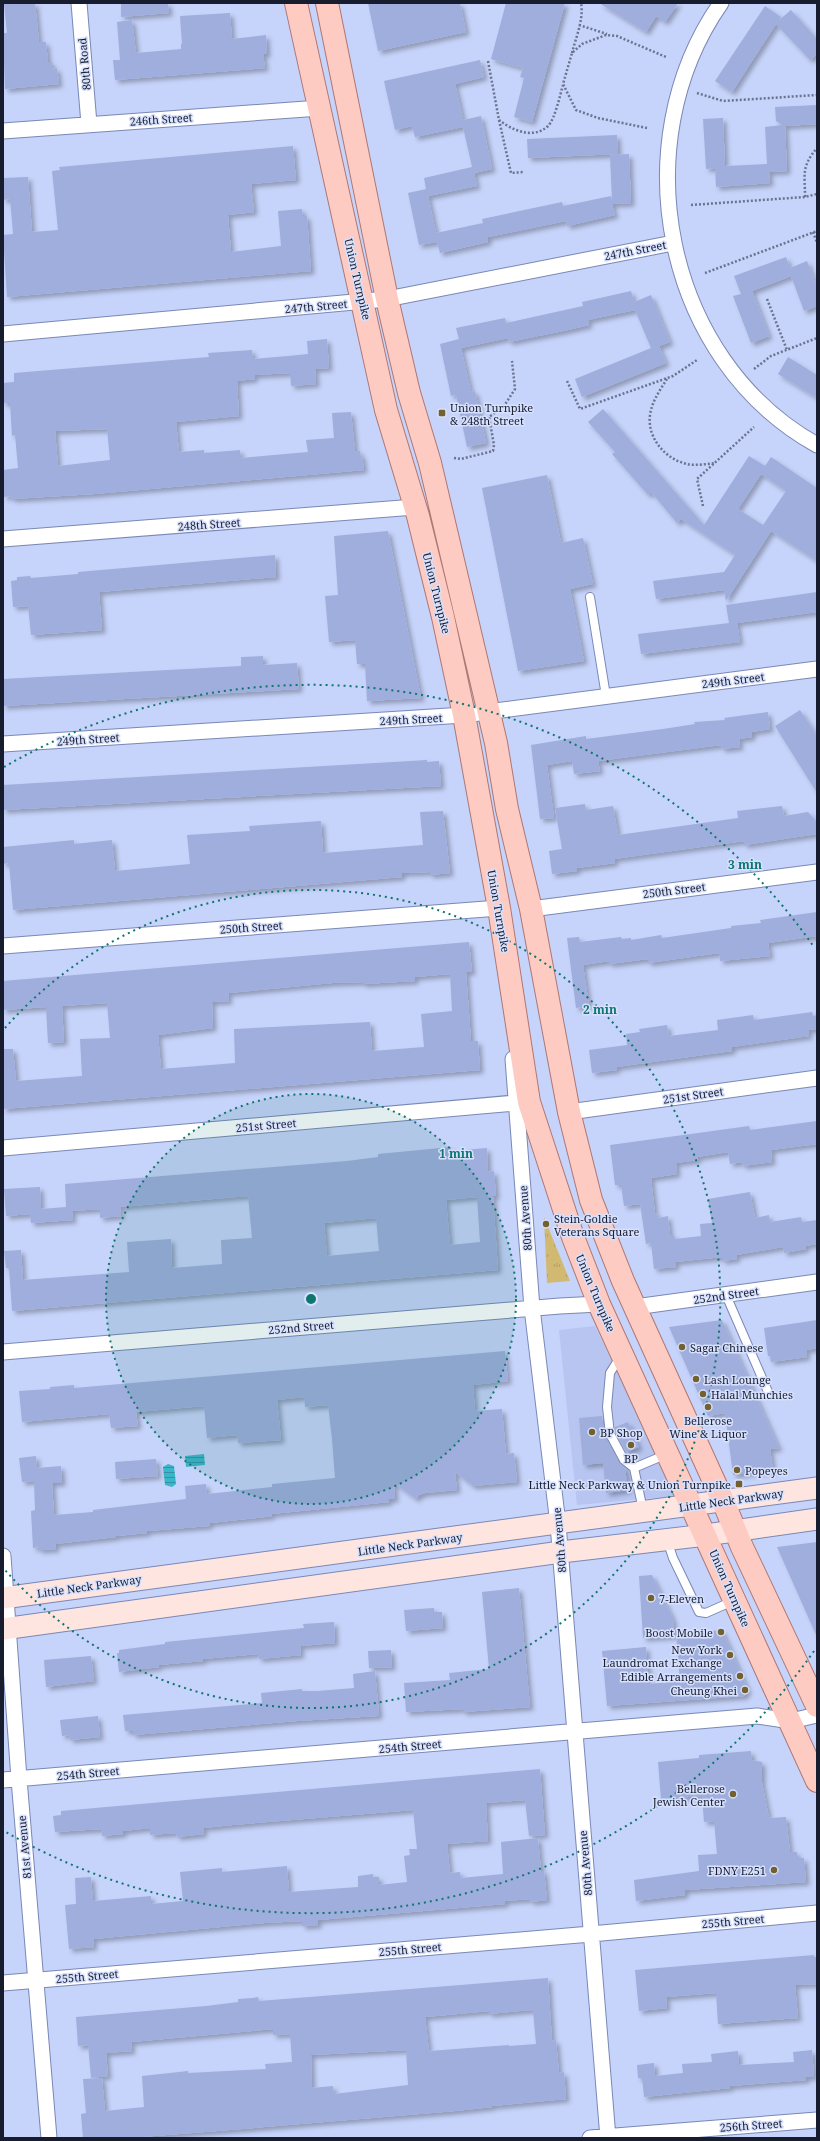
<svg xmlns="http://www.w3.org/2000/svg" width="820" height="2141" viewBox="0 0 820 2141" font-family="'Noto Serif',serif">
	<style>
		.built { fill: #b7c5f0 }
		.park { fill: url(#park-tufts) }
		.water { fill: url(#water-rules) }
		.building { fill: #9faedc; fill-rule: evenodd; filter: url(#shadow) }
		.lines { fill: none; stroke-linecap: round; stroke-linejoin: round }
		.lane-casing { stroke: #7a88b5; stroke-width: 10 }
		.street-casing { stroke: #7a88b5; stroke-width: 17 }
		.secondary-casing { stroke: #7a88b5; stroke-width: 23 }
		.primary-casing { stroke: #ad7774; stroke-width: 24 }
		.path { stroke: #6a738f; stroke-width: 2.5; stroke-dasharray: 2 2; stroke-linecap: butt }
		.lane { stroke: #fff; stroke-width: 8 }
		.street { stroke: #fff; stroke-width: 15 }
		.secondary { stroke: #ffe5e0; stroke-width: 21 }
		.primary { stroke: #fecbc2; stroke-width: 22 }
		.ring { fill: none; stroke: #0f766e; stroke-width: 2; stroke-dasharray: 2 4 }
		.poi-dot { fill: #72612f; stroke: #d7e1fe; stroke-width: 1.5 }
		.labels { text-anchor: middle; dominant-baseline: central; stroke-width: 3; stroke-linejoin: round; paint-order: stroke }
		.street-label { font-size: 11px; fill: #171d2e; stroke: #d7e1fe }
		.poi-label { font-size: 11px; fill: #171d2e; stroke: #d7e1fe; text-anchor: start }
		.centre { fill: #0f766e; stroke: #d7e1fe; stroke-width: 2 }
		.ring-label { font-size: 12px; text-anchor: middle; font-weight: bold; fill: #0f766e; stroke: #d7e1fe; stroke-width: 3; stroke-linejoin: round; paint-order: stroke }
	</style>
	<defs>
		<pattern id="park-tufts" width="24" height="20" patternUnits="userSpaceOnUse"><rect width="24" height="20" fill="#d2b971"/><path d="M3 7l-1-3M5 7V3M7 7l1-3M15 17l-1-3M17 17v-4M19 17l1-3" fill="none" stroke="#b49f62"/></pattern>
		<pattern id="water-rules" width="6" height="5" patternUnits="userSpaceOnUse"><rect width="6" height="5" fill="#3bb5c8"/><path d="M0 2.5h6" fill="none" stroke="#3193a3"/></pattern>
		<filter id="shadow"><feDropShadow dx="3.5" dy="3.5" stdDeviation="2" flood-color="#0004"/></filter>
	</defs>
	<rect width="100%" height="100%" fill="#c6d3fa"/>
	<path class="built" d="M595,1326L676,1496L577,1505L559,1330Z"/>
	<path class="park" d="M544,1217L570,1281L547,1283Z"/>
	<path class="water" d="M204,1454L205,1465L186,1467L185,1456Z
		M168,1464L174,1466L176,1484L172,1487L165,1485L163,1467Z"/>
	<path class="building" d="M35,3L39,42H46L48,62H52V69L57,68L59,84L5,89L3,33H7L4,4Z
		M121,3H168L169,13L121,17Z
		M368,3H460L466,32L378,51Z
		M506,3H565L532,122L514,117L524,78L520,77L523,68L491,59Z
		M599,3H678L665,22L656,16L646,32Z
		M765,6L781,17L778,21L791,10L817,39V54L810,60L776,24L732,92L715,81Z
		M230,13L232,39L266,35L267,54H263L265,68L115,80L113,60H120L117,22L132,20L136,53L181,49V44H182L180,16Z
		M480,60L484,77L455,84L463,120L481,116L492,169L474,173L477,186L428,196L436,233L483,223L482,219L562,202L563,206L611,196L612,201L610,155L629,154L631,203L612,204L615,215L567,226L566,221L488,237V242L440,253L437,242L419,245L408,193L426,189L424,178L472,167L463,127L415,137L412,126L395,130L384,81Z
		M817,105V124L785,126L787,171L769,172L770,183L716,187L715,168L706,169L703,119L723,118L725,166L767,164L765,127L782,125L776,121L775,107Z
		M617,135L618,154L528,158L527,139Z
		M293,146L296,180L251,184L254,212L228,215L231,252L281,246L278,211L302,209L303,216H307L311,271L7,297L3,235L13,234L10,199L3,200V178L28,177L32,232L58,230L52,171L60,170L59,167Z
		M786,257L790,268L807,261L817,288V306L804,311L791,276L752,291L769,336L751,343L733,296L741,294L734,276Z
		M631,291L634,302L651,295L670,342L659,346L666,363L582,397L575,379L651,348L635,310L588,320L589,325L568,330L509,342L508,338L461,348L471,392L475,391L486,443L467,447L456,395L451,396L440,344L459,339L456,328L505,318L506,323L583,306L582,302Z
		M327,339L329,368L315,369L316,384L291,386L290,373L254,375L255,379L237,381L239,416L176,422L179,452L204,450V453L240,450L241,458L308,452L306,440L334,438L332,413L351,412L355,451H360V456L362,455L364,470L94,494L12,499L11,496L4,497L3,470L18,468L15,435L12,436L10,403H3V383L14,382V373L209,357L208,353L252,350L253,359L288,356L308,354L307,341ZM107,429L110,460L58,466L55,431Z
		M788,357L817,375V398L778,374Z
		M603,409L704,525L749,456L765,466L771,457L817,488V561L771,531L726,601L724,590L656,599L653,581L724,572L735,555L681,519L677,523L651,492L648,495L612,454L615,452L588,422ZM761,474L786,491L763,525L738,509Z
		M547,475L561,543L583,538L593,584L570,589L584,661L518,671L482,488Z
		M388,531L421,698L367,701L365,664H357L355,640L329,642L325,596L338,595L334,536Z
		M275,555L276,577L99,592L102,630L31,635L28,606L13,607L11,581L17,580V577L30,576L31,578L78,574V572Z
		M817,592V612L737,623L740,642L641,654L638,634L729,623L726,605Z
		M263,656V665L297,663L299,689L3,706V679L241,666V657Z
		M800,710L817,736V793L775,726Z
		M768,712L770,729L752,732V737L739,739L740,747L722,749L721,745L598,761L600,771L574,774L572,761L547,765L554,818L540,819L531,745L586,736V739L663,729L695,724L694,722L725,720L724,718Z
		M427,760V762L439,761L441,786L3,810V785Z
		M585,804L586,810L613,806L618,835L738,818L737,811L782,806L784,816L808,812L816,821L817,834L744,845V841L614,859L615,863L577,868V871L552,874L549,851L562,849L555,808Z
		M443,811L450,873L430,875V872L402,873V877L13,910L9,863L3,864V847L74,840V844L112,840L115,871L190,864L187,835L250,831L249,826L321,821L323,853L423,845L420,812Z
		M817,912V936L768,943L770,956L720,961L719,953L648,963V959L609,964V961L583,965L589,1006L576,1008L567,938L579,937L580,942L621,937L622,939L631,938V940L661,935L662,938L731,928V926L761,923L760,920Z
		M469,942L472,972H466L471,1041H478L480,1070L3,1109V1049H13L16,1081L82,1076L80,1039L110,1038L107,1003L62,1006L64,1042L48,1043L46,1007L3,1010V981ZM450,974L452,1011L421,1014L424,1047L372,1051L370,1022L234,1029L235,1063L161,1069L158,1035L213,1028L212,1002L229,1001L228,993L332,983L363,982V984L415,981V977Z
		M812,1012L813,1016L817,1015V1029L808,1030L809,1036L732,1047V1051L616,1067L617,1070L592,1073L589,1050L627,1045L626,1034L640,1032L639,1029L667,1025L669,1036L718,1030L717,1020L753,1015L754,1020Z
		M817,1121V1144L771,1150L772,1162L743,1166L742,1162L730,1164L728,1152L697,1157L698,1160L676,1163L677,1174L651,1178L655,1214L657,1213L658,1218L668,1216L670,1235H674L675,1239L701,1236L700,1224L712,1223L708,1199L750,1192L755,1218L769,1215L770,1222L801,1217L802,1222L817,1220V1244L805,1246L806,1249L784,1253L783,1247L736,1255L737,1259L722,1261V1257L675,1262L676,1267L654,1269L651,1243L646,1244L640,1204L624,1206L621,1185H615L610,1145L749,1126L750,1130Z
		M451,1147V1151L487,1148L488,1172L494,1171L496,1196H493L498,1270L12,1311L9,1268H6L4,1251L21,1250L23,1280L129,1272L127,1242L171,1239L172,1268L222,1264L221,1240L252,1238L248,1196L120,1207L121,1216L100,1218V1209L72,1211L73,1220L31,1223L30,1214L6,1216L4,1189L40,1187L41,1209L66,1207L65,1184L347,1161L378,1157V1154ZM477,1197L480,1242L450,1245L446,1200ZM376,1218L379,1251L327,1256L324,1223Z
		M722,1320L779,1448L770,1449L773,1470L733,1475L725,1413L708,1416L669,1327Z
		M817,1320V1348L806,1350L807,1357L771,1362L770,1356H768L764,1328Z
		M505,1351L508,1381L473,1385L475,1411L502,1409L506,1454L514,1453L517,1482L473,1486L455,1472L457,1490L425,1493L419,1495L416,1499L394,1483L395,1499H389V1502L271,1514L272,1516L265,1517L210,1523L209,1526L147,1531V1533L116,1536V1537L55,1544L56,1549L39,1550V1547L33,1548L31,1511L35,1510L34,1481L22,1482L19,1458L36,1456L37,1468L61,1466L62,1483H52L54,1515L93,1512V1510L186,1499L185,1486L206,1484L207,1494L272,1487V1484L335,1478L332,1439L328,1405L305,1407L304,1397L277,1400L281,1440L238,1443L237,1435L207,1438L204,1406L136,1412L138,1426L111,1428L109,1414L22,1422L19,1391L50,1389V1387L74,1385V1388Z
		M602,1416L605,1437L619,1463L625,1468L628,1490L606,1493L603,1463L583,1465L579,1418Z
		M628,1422L639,1447L626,1452L615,1432V1427Z
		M156,1459L158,1476L116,1479L115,1462Z
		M817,1542V1637L777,1547Z
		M652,1575L673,1619L674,1636L643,1638L639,1576Z
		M519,1588L530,1707L463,1712V1709L406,1712L404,1683L450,1680L449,1673L489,1669L482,1592Z
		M434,1608V1612H442L443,1628L406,1631L404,1610Z
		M334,1622L335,1643L300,1646L301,1655L259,1659L258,1654L203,1659V1661L158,1665L159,1667L119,1672L117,1653H119V1650L165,1644V1642L304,1628L303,1624Z
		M722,1630L748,1690L744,1696L607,1706L602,1651L646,1647L649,1684L680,1681L676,1634Z
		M391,1650L392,1667L369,1668L368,1651Z
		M91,1656L94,1681L46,1687L44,1660Z
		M375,1671L379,1715L377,1716L297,1721L133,1735V1731H125L123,1715L262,1703L261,1693L302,1689V1691H317L354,1688L353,1674Z
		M98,1716L100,1737L70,1740L69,1735L62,1736L60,1720Z
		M751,1751L752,1760L762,1762V1783L769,1818L786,1817L790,1852H797V1858H804L806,1882L685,1890V1895L636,1901L634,1880L699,1871L698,1855L717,1854L714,1821L704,1822L702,1796L661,1799L658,1762L699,1758V1755Z
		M540,1769L545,1835L529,1836L525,1800L486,1803L488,1841L447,1844L450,1873L460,1872L461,1878L503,1874L501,1842L538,1838L541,1871H544L547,1900L531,1902L530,1899L505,1901V1904L318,1920V1925L302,1926V1921L264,1923L93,1939L94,1947L69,1949L65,1905L76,1904L75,1878L91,1877L93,1901L151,1896V1904L183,1901L180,1872L222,1868V1872L287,1866L289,1892L358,1887V1876L373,1874V1877H379V1885L407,1882L404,1856L410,1855L409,1849H417L413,1810L232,1825L203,1828L204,1834L177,1837L176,1833L150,1835V1828L123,1831V1834L102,1836L101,1829L55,1832L53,1816L61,1815V1811Z
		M814,1955V1957H817V1984L795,1985L798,2018L718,2024L716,1993L666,1997L667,2008L639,2011L635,1970Z
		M548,1978L552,2041L556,2040L559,2073L564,2072L566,2099L492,2106V2107L455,2111L217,2131L128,2138H83L81,2114L86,2113L83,2079L102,2078L105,2111L144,2107L142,2076L188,2071V2073L266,2069L265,2064L292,2062L290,2034L273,2035V2029L131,2042L132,2051L106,2053L108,2076L91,2078L88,2045L78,2046L76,2017L206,2006L238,2002V1999L253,1998L258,1997L259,2001ZM529,2010L533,2011L536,2044L509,2046V2045L429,2051L425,2017L489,2011V2014ZM406,2050L408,2085L334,2094L333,2086L312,2088L311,2055Z
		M812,2050L814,2077H806V2080L730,2086V2088L644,2097L642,2078H638L637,2065L654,2063L655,2076L683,2073L682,2064L712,2062L711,2054L738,2051L739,2065L794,2062L793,2052Z"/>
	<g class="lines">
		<g class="lane-casing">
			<path id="lane" d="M590,597L606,696
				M726,1295L769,1394
				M620,1357L610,1373L607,1407L610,1434L624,1460L634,1468L667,1454
				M634,1468L643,1510
				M667,1540L673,1558L699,1612L706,1613L733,1601"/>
		</g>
		<g class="street-casing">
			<path id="street" d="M79,3L89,124
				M721,3C622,144 664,360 817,445
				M3,131L320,108
				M3,334L387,299L673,243
				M3,539L415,507
				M3,744L464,715L817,669
				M531,909L817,872
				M3,946L499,908
				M513,1059L532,1308L558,1524L608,2138
				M569,1112L817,1078
				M3,1148L526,1102
				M635,1307L817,1282
				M3,1352L560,1306L599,1304
				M3,1556L19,1779L49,2138
				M3,1780L757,1716L791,1721L817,1715
				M3,1983L591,1934L817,1913
				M590,2138L817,2120"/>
		</g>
		<g class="secondary-casing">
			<path id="secondary" d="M3,1598L817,1488
				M3,1629L561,1552L706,1535L817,1519"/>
		</g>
		<g class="primary-casing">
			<path id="primary" d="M296,3L386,410L418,516L443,617L464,715L499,908L529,1102L573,1237L599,1304L817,1781
				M327,3L387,299L409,393L430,463L496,743L507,809L531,909L569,1112L591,1200L623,1281L723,1501L742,1547L817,1706"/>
		</g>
		<path class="path" d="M579,25L607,34
			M572,53C576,37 584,19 581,3
			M488,61L499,120C512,130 533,140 548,126C555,119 560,95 563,85
			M697,93L723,101L817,95
			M499,120L511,173L524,172
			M647,128L598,118L576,110L563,84L572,53L582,44L606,35L617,36L666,57
			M805,197C805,174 801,167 817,148
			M691,205L805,197L817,194
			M813,232L817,243
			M705,273L817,231
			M767,299L787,350
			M754,369L771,356L817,338
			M667,379C660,390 652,401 650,415C647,438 665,459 687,464C696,466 706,464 715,463
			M567,381L580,409L673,376L697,360
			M454,458L461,459L493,451L494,445L489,417L504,406L515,389L512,361
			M703,506L697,479L754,427"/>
		<use href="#lane" class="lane"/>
		<use href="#street" class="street"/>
		<use href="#secondary" class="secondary"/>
		<use href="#primary" class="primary"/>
	</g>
	<circle cx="311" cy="1299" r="205" fill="#0f766e" fill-opacity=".12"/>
	<g class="ring">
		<circle cx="311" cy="1299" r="205"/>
		<path d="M5 1028A409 409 0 1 1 5 1570"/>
		<path d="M814 1651A614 614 0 0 1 4 1831M4 767A614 614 0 0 1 814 947"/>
	</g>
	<g class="poi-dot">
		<rect x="438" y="409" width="8" height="8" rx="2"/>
		<circle cx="546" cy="1224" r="4"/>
		<circle cx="682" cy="1347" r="4"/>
		<circle cx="696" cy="1379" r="4"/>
		<circle cx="703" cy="1394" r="4"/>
		<circle cx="708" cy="1407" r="4"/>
		<circle cx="592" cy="1432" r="4"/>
		<circle cx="631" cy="1445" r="4"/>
		<circle cx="737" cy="1470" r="4"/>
		<rect x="735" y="1480" width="8" height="8" rx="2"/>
		<circle cx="651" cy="1598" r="4"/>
		<circle cx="721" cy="1632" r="4"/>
		<circle cx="730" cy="1655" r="4"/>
		<circle cx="740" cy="1676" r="4"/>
		<circle cx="745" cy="1690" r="4"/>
		<circle cx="733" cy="1794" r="4"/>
		<circle cx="774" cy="1870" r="4"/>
	</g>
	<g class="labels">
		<g class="street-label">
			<text transform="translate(84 64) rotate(-95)">80th Road</text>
			<text transform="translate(161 119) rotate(-4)">246th Street</text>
			<text transform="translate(635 250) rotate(-11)">247th Street</text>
			<text transform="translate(358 279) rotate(77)">Union Turnpike</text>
			<text transform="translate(316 306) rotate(-5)">247th Street</text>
			<text transform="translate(209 524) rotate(-4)">248th Street</text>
			<text transform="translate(437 593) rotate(76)">Union Turnpike</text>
			<text transform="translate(733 680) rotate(-7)">249th Street</text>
			<text transform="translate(411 719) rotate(-3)">249th Street</text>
			<text transform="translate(88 739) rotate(-4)">249th Street</text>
			<text transform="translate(674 890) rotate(-7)">250th Street</text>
			<text transform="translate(499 911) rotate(80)">Union Turnpike</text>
			<text transform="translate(251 927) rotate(-4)">250th Street</text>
			<text transform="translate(693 1095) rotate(-8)">251st Street</text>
			<text transform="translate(266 1125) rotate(-5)">251st Street</text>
			<text transform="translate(525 1218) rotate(-94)">80th Avenue</text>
			<text transform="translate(596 1293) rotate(67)">Union Turnpike</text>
			<text transform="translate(726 1295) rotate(-8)">252nd Street</text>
			<text transform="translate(301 1327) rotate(-5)">252nd Street</text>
			<text transform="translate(731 1500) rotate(-8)">Little Neck Parkway</text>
			<text transform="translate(559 1540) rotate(-95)">80th Avenue</text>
			<text transform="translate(410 1544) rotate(-8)">Little Neck Parkway</text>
			<text transform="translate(89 1586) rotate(-8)">Little Neck Parkway</text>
			<text transform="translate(730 1588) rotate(66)">Union Turnpike</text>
			<text transform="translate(410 1746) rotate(-5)">254th Street</text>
			<text transform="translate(88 1773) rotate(-5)">254th Street</text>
			<text transform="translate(24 1847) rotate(-95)">81st Avenue</text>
			<text transform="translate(585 1863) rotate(-95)">80th Avenue</text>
			<text transform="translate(733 1921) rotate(-5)">255th Street</text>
			<text transform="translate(410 1949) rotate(-5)">255th Street</text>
			<text transform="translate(87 1976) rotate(-5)">255th Street</text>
			<text transform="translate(751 2125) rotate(-4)">256th Street</text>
		</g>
		<g class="poi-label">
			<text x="450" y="407">Union Turnpike<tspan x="450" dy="13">&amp; 248th Street</tspan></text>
			<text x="554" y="1218">Stein-Goldie<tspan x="554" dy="13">Veterans Square</tspan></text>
			<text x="690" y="1347">Sagar Chinese</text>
			<text x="704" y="1379">Lash Lounge</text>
			<text x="711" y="1394">Halal Munchies</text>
			<text x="708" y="1420" text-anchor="middle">Bellerose<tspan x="708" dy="13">Wine &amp; Liquor</tspan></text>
			<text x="600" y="1432">BP Shop</text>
			<text x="631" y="1458" text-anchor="middle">BP</text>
			<text x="745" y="1470">Popeyes</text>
			<text x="731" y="1484" text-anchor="end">Little Neck Parkway &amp; Union Turnpike</text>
			<text x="659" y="1598">7-Eleven</text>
			<text x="713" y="1632" text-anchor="end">Boost Mobile</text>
			<text x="722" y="1649" text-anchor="end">New York<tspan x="722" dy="13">Laundromat Exchange</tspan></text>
			<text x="732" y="1676" text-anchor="end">Edible Arrangements</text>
			<text x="737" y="1690" text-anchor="end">Cheung Khei</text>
			<text x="725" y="1788" text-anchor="end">Bellerose<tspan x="725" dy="13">Jewish Center</tspan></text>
			<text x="766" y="1870" text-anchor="end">FDNY E251</text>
		</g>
	</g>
	<circle cx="311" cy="1299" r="6" class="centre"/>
	<g class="ring-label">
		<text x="745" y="869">3 min</text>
		<text x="600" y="1014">2 min</text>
		<text x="456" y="1158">1 min</text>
	</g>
	<rect width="820" height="2141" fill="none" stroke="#171d2e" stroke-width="8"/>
</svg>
